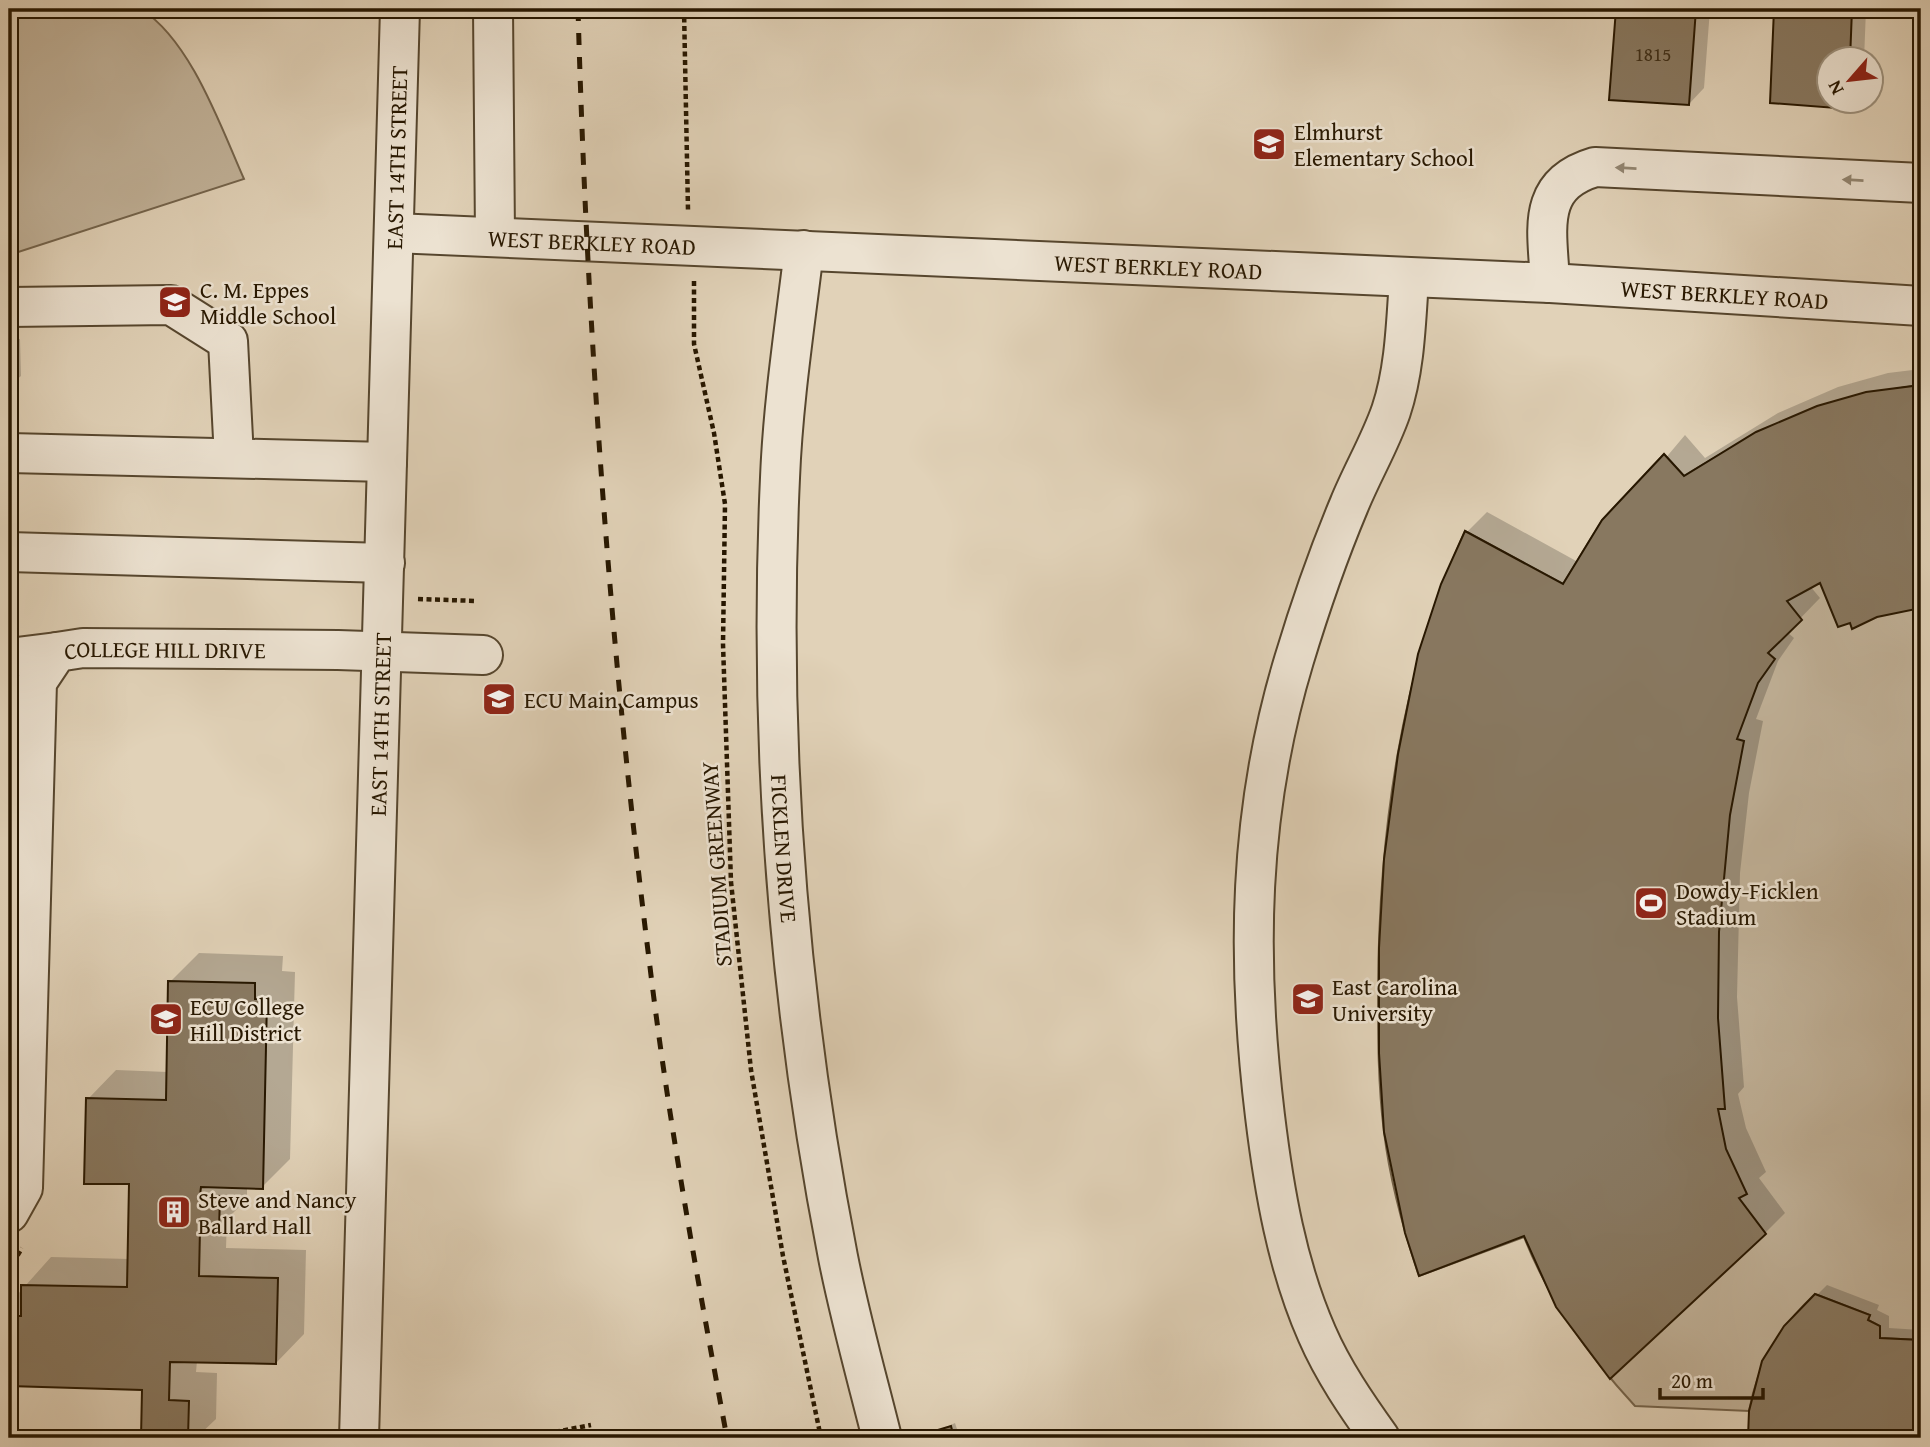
<svg xmlns="http://www.w3.org/2000/svg" width="1930" height="1447" viewBox="0 0 1930 1447" font-family="'Gentium Book Plus',serif">
	<style>
		.green { fill: #c1b299; stroke: #74644c; stroke-width: 2 }
		.shadow { fill: #0003 }
		.building { fill: #887860; stroke: #271700; stroke-width: 2 }
		.lines { fill: none; stroke-linecap: round; stroke-linejoin: round }
		.minor-casing { stroke: #56462e; stroke-width: 42 }
		.path { stroke: #271700; stroke-width: 4.5; stroke-dasharray: 5 3.5; stroke-linecap: butt }
		.minor { stroke: #ece2d1; stroke-width: 38 }
		.rail { stroke: #271700; stroke-width: 5; stroke-dasharray: 12 12; stroke-linecap: butt }
		.oneway { fill: #938773 }
		.labels { text-anchor: middle; dominant-baseline: central; stroke-width: 5; stroke-linejoin: round; paint-order: stroke }
		.number-label { font-size: 19px; fill: #3f2f18 }
		.poi-label { font-size: 23px; fill: #271700; stroke: #ece2d1; text-anchor: start }
		.street-label { font-size: 23px; fill: #271700; stroke: #ece2d1 }
	</style>
	<rect width="100%" height="100%" fill="#e1d2b8"/>
	<filter id="stains"><feTurbulence type="fractalNoise" baseFrequency=".00286" numOctaves="4"/><feColorMatrix values="0 0 0 0 .2 0 0 0 0 .09 0 0 0 0 .02 0 0 0 .5 -.17"/></filter>
	<radialGradient id="worn" r=".72"><stop offset=".6" stop-color="#630" stop-opacity="0"/><stop offset="1" stop-color="#630" stop-opacity=".3"/></radialGradient>
	<path class="green" d="M9,9H141C191,41 220,125 244,179L9,255Z
		M1921,385V1340L1880,1338V1326L1868,1320L1870,1315L1815,1294C1779,1328 1758,1362 1749,1411L1635,1406C1587,1354 1550,1302 1524,1237L1419,1276C1403,1229 1390,1181 1384,1132C1378,1085 1378,1037 1378,990C1379,833 1400,674 1465,531L1563,584L1602,520L1664,454L1684,476C1770,424 1820,398 1921,385Z"/>
	<path class="shadow" d="M1617,9H1710L1704,88L1689,104L1611,98Z
		M1776,9H1866L1864,60H1828V102H1854L1848,107L1771,101Z
		M20,339L21,376L9,386V340Z
		M1921,369V606L1910,608L1821,580L1810,586L1820,598L1787,632L1794,638L1778,661L1756,719L1763,721L1749,793L1740,873L1737,997L1744,1087L1738,1094L1746,1128L1766,1172L1759,1178L1785,1213L1765,1233L1524,1234L1467,532L1487,512L1578,562L1685,435L1705,458L1778,413L1838,387L1888,373Z
		M199,953L283,956L282,971L295,972L290,1159L262,1187L247,1186V1199L227,1219L226,1248L306,1250L304,1334L276,1363L197,1361L196,1372L217,1373L216,1419L196,1438H142L144,1388L9,1384V1304L51,1257L129,1259L131,1183L88,1099L116,1070L168,1072L170,982Z
		M1827,1285L1879,1305L1877,1310L1889,1316V1328L1921,1330V1438H1751L1757,1379L1764,1362L1785,1327Z
		M955,1423L960,1438H942L940,1430Z"/>
	<path class="building" d="M1616,9H1696L1689,105L1609,100Z
		M1774,9H1852L1850,60H1828V102H1849V109L1770,103Z
		M1921,385V608L1877,617L1852,629L1850,623L1838,627L1820,583L1787,601L1802,620L1768,653L1775,659L1758,683L1737,739L1744,741L1730,815L1719,932L1718,1018L1725,1109H1718L1726,1149L1747,1194L1739,1198L1766,1234L1610,1379L1556,1307L1524,1236L1419,1276L1405,1233L1384,1132L1379,1053V948L1384,859L1398,754L1418,654L1441,584L1465,531L1563,584L1602,520L1664,454L1684,476L1756,432L1817,406L1866,392Z
		M168,981L255,983V999H267L263,1189L201,1187L200,1195L220,1196L219,1230L200,1229L199,1276L278,1278L276,1364L170,1362L169,1400L189,1401L188,1438H141L142,1390L9,1386V1316H21V1285L127,1287L129,1184H84L86,1098L166,1100Z
		M1815,1294L1870,1315L1868,1320L1880,1326V1338L1921,1340V1438H1748L1749,1411L1762,1361L1784,1326Z
		M951,1426L954,1438H940L938,1430Z"/>
	<g class="lines">
		<g class="minor-casing">
			<g id="minor">
				<path d="M493,9L495,236"/>
				<path id="s1" d="M394,233L1550,283L1921,306"/>
				<path id="s2" d="M804,250C795,325 783,402 780,478C768,738 788,1001 838,1257C850,1318 867,1378 882,1438"/>
				<path d="M1550,283C1548,232 1534,185 1595,167L1921,183"/>
				<path d="M9,307L171,305L228,341L234,458"/>
				<path d="M9,453L387,462"/>
				<path d="M9,552L385,563"/>
				<path d="M9,658L57,652"/>
				<path id="s3" d="M9,1213L23,1188L37,682L57,652L83,648L338,650L483,655"/>
				<path id="s4" d="M359,1438L400,9"/>
				<path d="M1380,1438C1357,1406 1333,1371 1317,1334C1287,1266 1274,1190 1265,1116C1246,959 1248,812 1294,660C1310,607 1328,555 1349,505C1362,473 1380,443 1391,411C1405,369 1406,322 1409,279"/>
			</g>
		</g>
		<path class="path" d="M684,9L688,210
			M694,281V344L714,433L725,504L723,644L731,882L751,1070L783,1256L821,1438
			M418,599L477,601
			M9,1270L22,1248
			M394,1432L472,1437L534,1436L591,1425"/>
		<use href="#minor" class="minor"/>
		<path class="rail" d="M578,9C587,329 610,649 650,967C669,1125 698,1282 727,1438"/>
	</g>
	<defs><path id="oneway-solid" d="M-6-.8H1V-3.2L6.5 0L1 3.2V.8H-6Z" transform="scale(1.75)"/></defs>
	<g class="oneway">
		<use href="#oneway-solid" transform="translate(1626 168) rotate(-177)"/>
		<use href="#oneway-solid" transform="translate(1853 180) rotate(-177)"/>
	</g>
	<defs>
		<g id="school-square" transform="scale(1.75)"><rect x="-9" y="-9" width="18" height="18" rx="4" fill="#8f2418" stroke="#ece2d1"/><path d="M0-5L7-2L0 1L-7-2ZM-4 1L0 2.5L4 1V4Q0 6-4 4Z" fill="#fff"/></g>
		<g id="university-square" transform="scale(1.75)"><rect x="-9" y="-9" width="18" height="18" rx="4" fill="#8f2418" stroke="#ece2d1"/><path d="M0-5L7-2L0 1L-7-2ZM-4 1L0 2.5L4 1V4Q0 6-4 4Z" fill="#fff"/></g>
		<g id="stadium-square" transform="scale(1.75)"><rect x="-9" y="-9" width="18" height="18" rx="4" fill="#8f2418" stroke="#ece2d1"/><path d="M0-5a6.5 5 0 1 0 0 10a6.5 5 0 1 0 0-10ZM-3.5-1.8h7v3.6h-7Z" fill="#fff"/></g>
		<g id="building-square" transform="scale(1.75)"><rect x="-9" y="-9" width="18" height="18" rx="4" fill="#8f2418" stroke="#ece2d1"/><path d="M-4-6H4V6H1V3H-1V6H-4ZM-2.5-4.3h1.7v1.8h-1.7ZM.8-4.3h1.7v1.8H.8ZM-2.5-1h1.7V.8h-1.7ZM.8-1h1.7V.8H.8Z" fill="#fff"/></g>
	</defs>
	<g fill-rule="evenodd">
		<use href="#school-square" x="1269" y="144"/>
		<use href="#school-square" x="175" y="302"/>
		<use href="#university-square" x="499" y="699"/>
		<use href="#stadium-square" x="1651" y="903"/>
		<use href="#university-square" x="1308" y="999"/>
		<use href="#university-square" x="166" y="1019"/>
		<use href="#building-square" x="174" y="1212"/>
	</g>
	<g class="labels">
		<g class="number-label">
			<text x="1653" y="54">1815</text>
		</g>
		<g class="poi-label">
			<text x="1294" y="131">Elmhurst<tspan x="1294" dy="26">Elementary School</tspan></text>
			<text x="200" y="289">C. M. Eppes<tspan x="200" dy="26">Middle School</tspan></text>
			<text x="524" y="699">ECU Main Campus</text>
			<text x="1676" y="890">Dowdy-Ficklen<tspan x="1676" dy="26">Stadium</tspan></text>
			<text x="1332" y="986">East Carolina<tspan x="1332" dy="26">University</tspan></text>
			<text x="190" y="1006">ECU College<tspan x="190" dy="26">Hill District</tspan></text>
			<text x="198" y="1199">Steve and Nancy<tspan x="198" dy="26">Ballard Hall</tspan></text>
		</g>
		<g class="street-label">
			<text stroke="none"><textPath href="#s4" startOffset="1281">EAST 14TH STREET</textPath></text>
			<text stroke="none"><textPath href="#s1" startOffset="198">WEST BERKLEY ROAD</textPath></text>
			<text stroke="none"><textPath href="#s1" startOffset="765">WEST BERKLEY ROAD</textPath></text>
			<text stroke="none"><textPath href="#s1" startOffset="1332">WEST BERKLEY ROAD</textPath></text>
			<text stroke="none"><textPath href="#s3" startOffset="679">COLLEGE HILL DRIVE</textPath></text>
			<text stroke="none"><textPath href="#s4" startOffset="714">EAST 14TH STREET</textPath></text>
			<text stroke="none"><textPath href="#s2" startOffset="600">FICKLEN DRIVE</textPath></text>
			<text transform="translate(716 864) rotate(-94)">STADIUM GREENWAY</text>
		</g>
	</g>
	<rect width="1930" height="1447" fill="none" stroke="#e1d2b8" stroke-width="35"/>
	<rect x="10" y="10" width="1909" height="1426" fill="none" stroke="#271700" stroke-width="3.5"/>
	<rect x="18" y="18" width="1895" height="1412" fill="none" stroke="#271700" stroke-width="2"/>
	<g transform="translate(1850 80) rotate(242)"><circle r="33" fill="#ece2d1" stroke="#9d917d" stroke-width="2"/>
	<path d="M0-5L12 26L0 18L-12 26Z" fill="#8f2418"/>
	<text y="-10" font-size="19" font-weight="bold" text-anchor="middle" fill="#271700">N</text>
	</g>
	<path d="M1660 1388v10h103v-10" fill="none" stroke="#271700" stroke-width="3.5"/>
	<text x="1671" y="1388" font-size="21" fill="#271700" stroke="#ece2d1" stroke-width="5" paint-order="stroke">20 m</text>
	<rect width="100%" height="100%" filter="url(#stains)"/>
	<rect width="100%" height="100%" fill="url(#worn)"/>
</svg>
